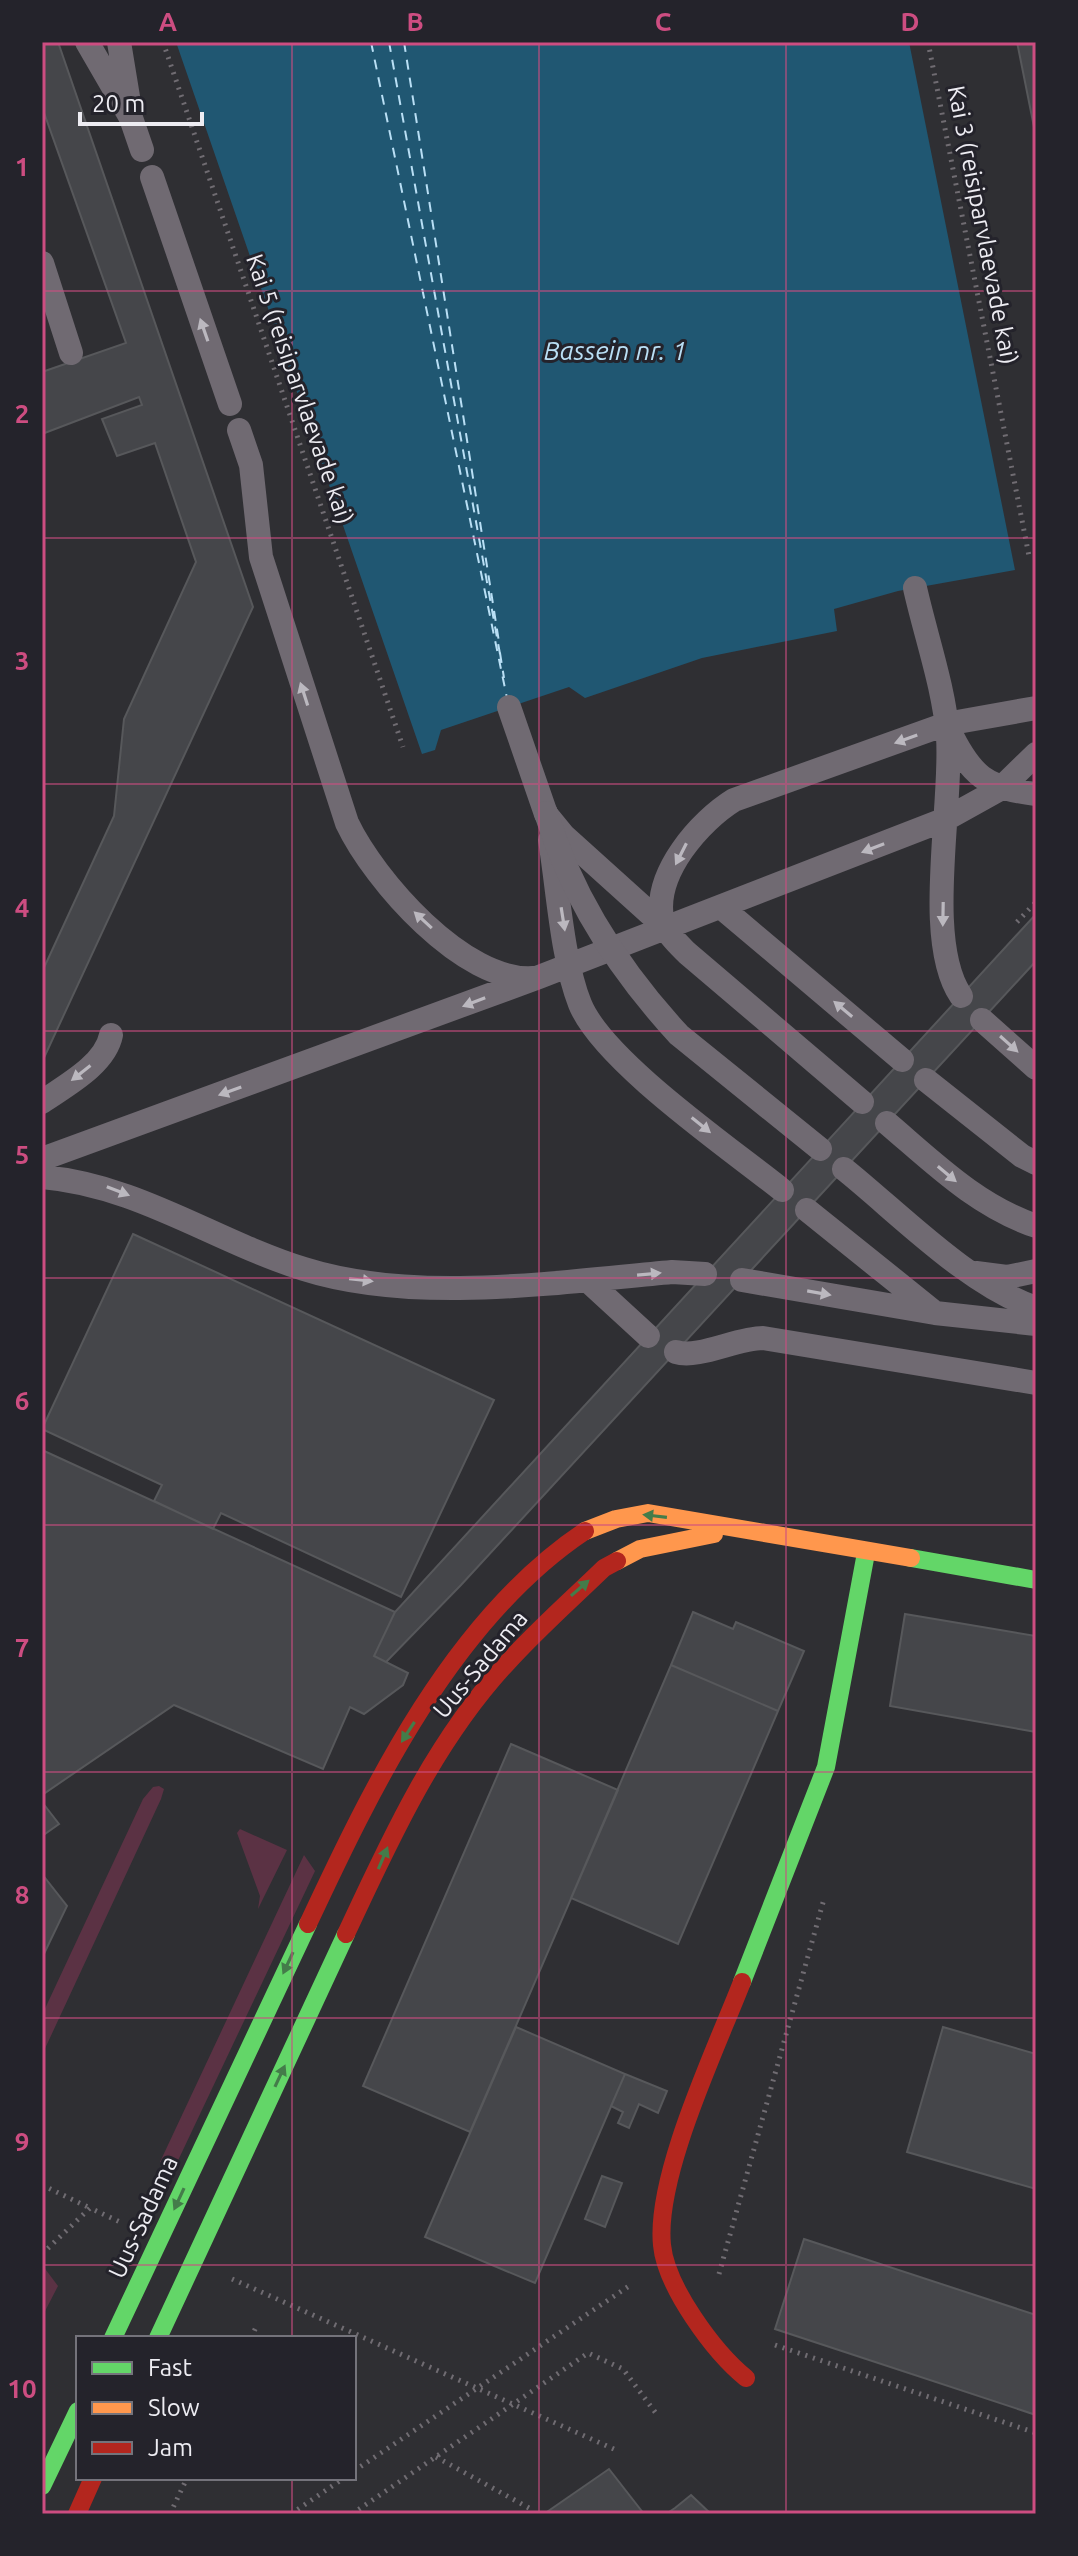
<svg xmlns="http://www.w3.org/2000/svg" width="1078" height="2556" viewBox="0 0 1078 2556" font-family="Ubuntu,sans-serif">
	<style>
		.green { fill: #5b3244 }
		.water { fill: #205772 }
		.lines { fill: none; stroke-linecap: round; stroke-linejoin: round }
		.ferry { stroke: #b9dff5; stroke-width: 2; stroke-dasharray: 10 8; stroke-linecap: butt }
		.building { fill: #45464a; stroke: #57585b; stroke-width: 2 }
		.path { stroke: #706c72; stroke-width: 5; stroke-dasharray: 2 6; stroke-linecap: butt }
		.lane { stroke: #706a72; stroke-width: 24 }
		.fast { stroke: #63d668; stroke-width: 18 }
		.slow { stroke: #ff974d; stroke-width: 18 }
		.jam { stroke: #b3261e; stroke-width: 18 }
		.lane-bridge { stroke: #706a72; stroke-width: 24 }
		.oneway { fill: #bbb8bf }
		.oneway2 { fill: #447c4a }
		.grid { fill: none; stroke: #cd4d81; stroke-width: 2; stroke-opacity: 0.55 }
		.labels { text-anchor: middle; dominant-baseline: central; stroke-width: 6; stroke-linejoin: round; paint-order: stroke }
		.street-label { font-size: 24px; fill: #edecf2; stroke: #24232b }
		.water-label { font-size: 26px; font-style: italic; fill: #b9dff5; stroke: #24232b }
		.neatline { fill: none; stroke: #cd4d81; stroke-width: 3 }
		.grid-label { font-size: 26px; text-anchor: middle; font-weight: bold; fill: #cd4d81 }
	</style>
	<rect width="100%" height="100%" fill="#2f2f33"/>
	<path class="green" d="M159,1786L164,1789L161,1799L42,2055V2015L143,1799L153,1787Z
		M240,1829L287,1850L258,1909L260,1896L237,1833Z
		M304,1855L315,1871L174,2169L160,2162Z
		M43,2266L58,2286L42,2317V2266Z"/>
	<path class="water" d="M176,42H909L1015,570L898,591L834,609L837,631L702,658L585,698L569,687L441,730L435,750L422,754Z"/>
	<g class="lines">
		<path class="ferry" d="M371,42L507,698
			M389,42L500,654
			M404,42L499,642
			M500,653L504,678"/>
	</g>
	<path class="building" d="M42,42H58L253,607L42,1062V972L114,816L124,719L196,562L155,443L117,456L102,419L142,405L139,397L42,434V372L126,343L42,107Z
		M1017,42H1036V137Z
		M1036,914V961L461,1585L386,1662L374,1656L395,1612Z
		M133,1234L494,1400L401,1597L221,1513L213,1529L154,1501L162,1485L42,1429Z
		M42,1450L395,1612L374,1656L408,1673L403,1685L364,1714L350,1707L323,1769L174,1705L42,1795Z
		M693,1612L733,1629L736,1622L804,1651L778,1711L671,1665Z
		M905,1614L1036,1636V1732L890,1706Z
		M671,1665L778,1711L678,1944L571,1898Z
		M511,1744L618,1790L470,2132L363,2086Z
		M42,1802L59,1824L42,1836Z
		M42,1874L67,1906L42,1958Z
		M516,2027L625,2074L535,2283L425,2237Z
		M943,2027L1036,2054V2189L907,2152Z
		M625,2074L667,2091L658,2113L639,2104L629,2128L618,2123L623,2112L611,2106Z
		M602,2176L622,2183L605,2227L585,2219Z
		M804,2239L1036,2315V2415L775,2329Z
		M609,2469L644,2514H544Z
		M691,2495L711,2514H666L675,2508Z"/>
	<g class="lines">
		<path class="path" d="M163,42L403,747
			M928,42L1029,556
			M1017,922L1036,902
			M42,2185L90,2208
			M42,2254L90,2208L120,2222
			M719,2274L824,1899
			M232,2279L616,2450
			M251,2338L257,2325
			M775,2345L1036,2433
			M436,2457L529,2508
			M354,2471L632,2284
			M170,2514L187,2478
			M291,2514L344,2478
			M352,2514L588,2353L623,2369L658,2416"/>
		<path class="lane" d="M87,42L131,118L142,150
			M119,42L129,103
			M152,177L230,404
			M42,263L71,353
			M239,430L251,465L261,557L347,823C374,880 464,983 533,978
			M915,588C926,637 944,687 948,737C953,805 923,941 961,996
			M509,707L546,814L564,836L666,928
			M949,730C971,776 986,788 1036,794
			M550,840C558,889 562,959 580,1004C603,1061 731,1149 782,1190
			M721,907L902,1060
			M982,1020L1036,1068
			M926,1080L1022,1156L1036,1163
			M42,1102C65,1086 105,1065 111,1035
			M862,1102L687,953C677,943 665,932 662,918C654,873 700,821 734,800L946,724L1036,708
			M887,1123C934,1163 977,1206 1036,1226
			M42,1159L539,977L946,819L1000,789L1036,754
			M844,1169C900,1214 968,1285 1036,1308
			M42,1177C138,1185 214,1241 304,1269C414,1304 559,1282 672,1272L705,1274
			M807,1210L934,1312
			M976,1273L1007,1277L1036,1271
			M587,1280L648,1336
			M742,1280L935,1313L1036,1324
			M676,1352C698,1359 737,1338 763,1338L1036,1383"/>
		<path class="fast" d="M911,1558L1036,1580
			M742,1982L826,1767L866,1553
			M113,2338L308,1924
			M158,2338L346,1934
			M42,2486L78,2411"/>
		<path class="slow" d="M585,1531L616,1519L648,1513L911,1558
			M617,1561L640,1549L714,1534"/>
		<path class="jam" d="M308,1924C373,1785 453,1619 585,1531
			M346,1934C390,1839 436,1739 508,1662C538,1629 572,1599 604,1568L617,1561
			M742,1982C716,2049 655,2176 662,2245C666,2287 714,2352 746,2378
			M77,2514L93,2478"/>
		<path class="lane-bridge" d="M546,813C572,898 619,970 679,1035L820,1149"/>
	</g>
	<defs><path id="oneway-solid" d="M-6-.8H1V-3.2L6.5 0L1 3.2V.8H-6Z" transform="scale(2)"/></defs>
	<g class="oneway">
		<use href="#oneway-solid" transform="translate(204 330) rotate(-109)"/>
		<use href="#oneway-solid" transform="translate(304 694) rotate(-108)"/>
		<use href="#oneway-solid" transform="translate(906 739) rotate(160)"/>
		<use href="#oneway-solid" transform="translate(873 848) rotate(159)"/>
		<use href="#oneway-solid" transform="translate(681 854) rotate(117)"/>
		<use href="#oneway-solid" transform="translate(943 914) rotate(91)"/>
		<use href="#oneway-solid" transform="translate(563 919) rotate(81)"/>
		<use href="#oneway-solid" transform="translate(423 920) rotate(-137)"/>
		<use href="#oneway-solid" transform="translate(474 1002) rotate(159)"/>
		<use href="#oneway-solid" transform="translate(843 1009) rotate(-140)"/>
		<use href="#oneway-solid" transform="translate(1009 1044) rotate(42)"/>
		<use href="#oneway-solid" transform="translate(81 1073) rotate(142)"/>
		<use href="#oneway-solid" transform="translate(230 1091) rotate(160)"/>
		<use href="#oneway-solid" transform="translate(701 1125) rotate(39)"/>
		<use href="#oneway-solid" transform="translate(947 1174) rotate(40)"/>
		<use href="#oneway-solid" transform="translate(118 1191) rotate(21)"/>
		<use href="#oneway-solid" transform="translate(649 1274) rotate(-5)"/>
		<use href="#oneway-solid" transform="translate(361 1280) rotate(7)"/>
		<use href="#oneway-solid" transform="translate(819 1293) rotate(10)"/>
	</g>
	<g class="oneway2">
		<use href="#oneway-solid" transform="translate(655 1516) rotate(-173)"/>
		<use href="#oneway-solid" transform="translate(580 1588) rotate(-41)"/>
		<use href="#oneway-solid" transform="translate(408 1732) rotate(123)"/>
		<use href="#oneway-solid" transform="translate(383 1858) rotate(-67)"/>
		<use href="#oneway-solid" transform="translate(288 1963) rotate(115)"/>
		<use href="#oneway-solid" transform="translate(280 2076) rotate(-65)"/>
		<use href="#oneway-solid" transform="translate(179 2199) rotate(115)"/>
	</g>
	<path class="grid" d="M292,42V2338M539,42V2514M786,42V2514M42,291H1036M42,538H1036M42,784H1036M42,1031H1036M42,1278H1036M42,1525H1036M42,1772H1036M42,2018H1036M42,2265H1036M292,2478V2514"/>
	<g class="labels">
		<g class="street-label">
			<text transform="translate(983 225) rotate(79)">Kai 3 (reisiparvlaevade kai)</text>
			<text transform="translate(300 389) rotate(71)">Kai 5 (reisiparvlaevade kai)</text>
			<text transform="translate(480 1664) rotate(-50)">Uus-Sadama</text>
			<text transform="translate(143 2217) rotate(-65)">Uus-Sadama</text>
		</g>
		<g class="water-label">
			<text x="615" y="350">Bassein nr. 1</text>
		</g>
	</g>
	<rect width="1078" height="2556" fill="none" stroke="#24232b" stroke-width="88"/>
	<rect x="76" y="2336" width="280" height="144" fill="#24232b" stroke="#74737b" stroke-width="2"/>
	<rect x="92" y="2362" width="40" height="12" fill="#63d668" stroke="#74737b" stroke-width="2"/>
	<text x="148" y="2376" font-size="24" fill="#edecf2">Fast</text>
	<rect x="92" y="2402" width="40" height="12" fill="#ff974d" stroke="#74737b" stroke-width="2"/>
	<text x="148" y="2416" font-size="24" fill="#edecf2">Slow</text>
	<rect x="92" y="2442" width="40" height="12" fill="#b3261e" stroke="#74737b" stroke-width="2"/>
	<text x="148" y="2456" font-size="24" fill="#edecf2">Jam</text>
	<path d="M80 112v12h122v-12" fill="none" stroke="#edecf2" stroke-width="4"/>
	<text x="92" y="112" font-size="24" fill="#edecf2" stroke="#24232b" stroke-width="6" paint-order="stroke">20 m</text>
	<rect x="44" y="44" width="990" height="2468" class="neatline"/>
	<g class="grid-label">
		<text x="168" y="31">A</text>
		<text x="415" y="31">B</text>
		<text x="663" y="31">C</text>
		<text x="910" y="31">D</text>
		<text x="22" y="176">1</text>
		<text x="22" y="423">2</text>
		<text x="22" y="670">3</text>
		<text x="22" y="917">4</text>
		<text x="22" y="1164">5</text>
		<text x="22" y="1410">6</text>
		<text x="22" y="1657">7</text>
		<text x="22" y="1904">8</text>
		<text x="22" y="2151">9</text>
		<text x="22" y="2398">10</text>
	</g>
</svg>
